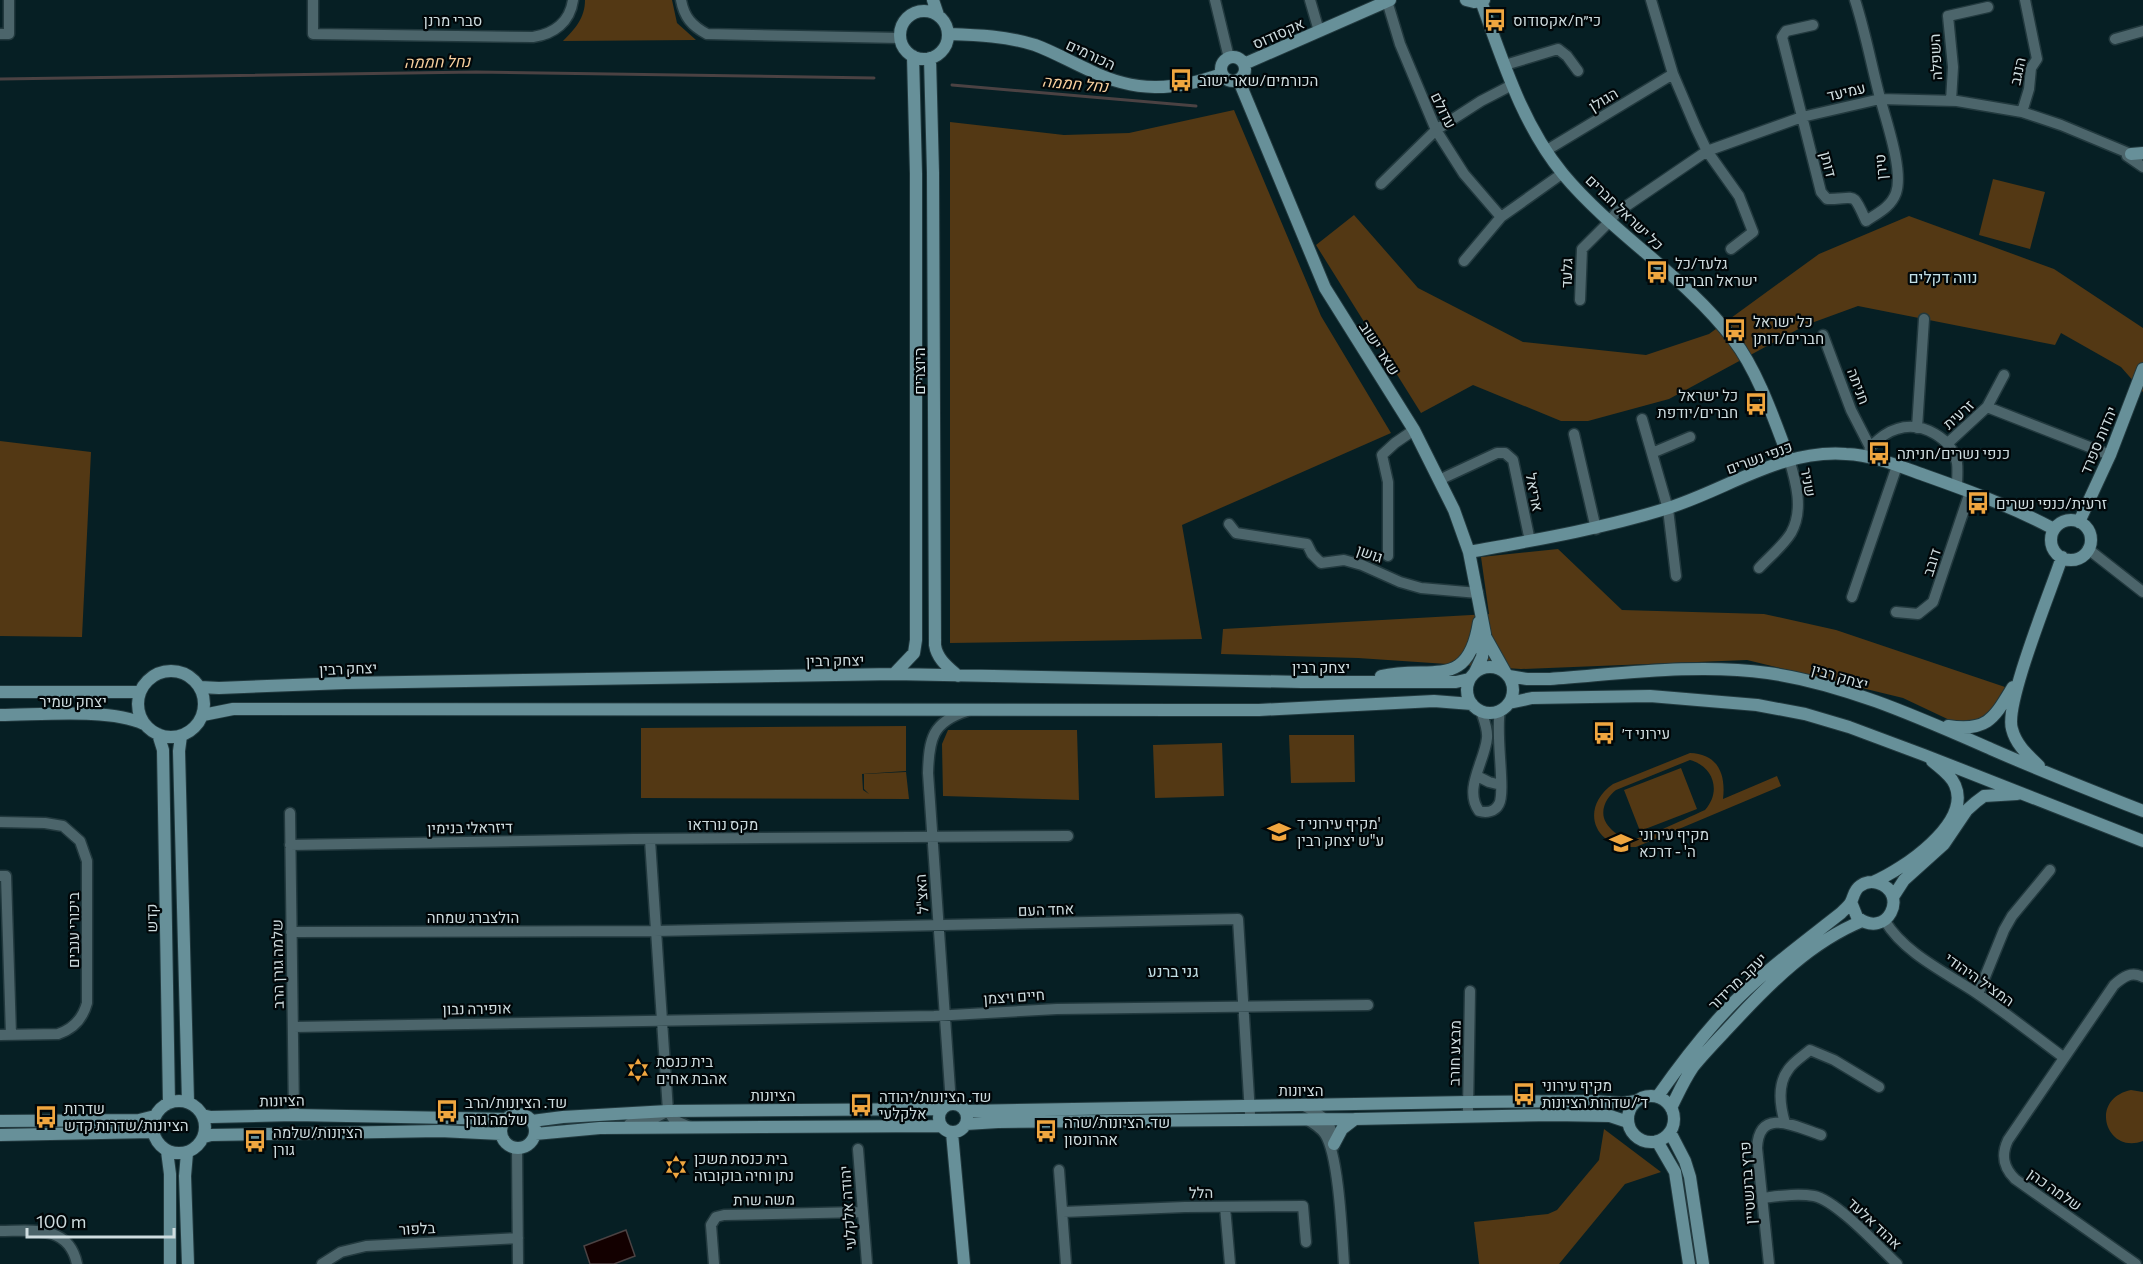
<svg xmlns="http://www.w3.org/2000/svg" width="2143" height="1264" viewBox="0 0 2143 1264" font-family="Commissioner,Heebo,sans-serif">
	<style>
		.green { fill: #533814; fill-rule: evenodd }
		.water { fill: #130000; stroke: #4b4243; stroke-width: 1.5 }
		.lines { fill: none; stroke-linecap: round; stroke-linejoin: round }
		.stream { stroke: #4b4243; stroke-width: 3 }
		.street-casing { stroke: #22393e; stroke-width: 13 }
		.secondary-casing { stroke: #22393e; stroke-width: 14 }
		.street { stroke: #4c656b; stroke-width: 10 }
		.secondary { stroke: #679099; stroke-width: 12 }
		.labels { text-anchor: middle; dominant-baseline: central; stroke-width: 4.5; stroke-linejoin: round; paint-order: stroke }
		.street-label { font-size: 15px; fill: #cedcdf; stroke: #010709 }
		.poi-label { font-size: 15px; fill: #cedcdf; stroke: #010709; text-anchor: start }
		.water-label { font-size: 16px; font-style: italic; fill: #f8cf9e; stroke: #010709 }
		.neighbourhood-label { font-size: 16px; fill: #c2dfe5; stroke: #010709 }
	</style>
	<rect width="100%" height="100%" fill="#061f24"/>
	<path class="green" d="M585,0H672L677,23L696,40L563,41C575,29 585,18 585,0Z
		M1234,110L1321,316L1391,433L1182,525L1202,639L950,643V122L1064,135L1129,133Z
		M1993,179L2045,192L2030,249L1979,235Z
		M1354,215L1418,288L1523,342L1646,355L1709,334L1819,254L1909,216L2054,269L2143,328V392L2121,367L2061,333L2055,345L1858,306L1806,325L1669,399L1588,421H1561L1473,385L1421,413L1316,245Z
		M0,441L91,452L82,637L0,636Z
		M1558,549L1622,610L1764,614L1836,630L2005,687L1987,717L1958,724L1903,698L1747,660L1521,669L1358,658L1221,654L1223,629L1489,614L1481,557Z
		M906,726V771L862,774L863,790L869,794L864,789V774L906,772L909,799L641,798V728Z
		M948,730H1077L1079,800L943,796L942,744Z
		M1289,735H1354L1355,782L1291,783Z
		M1222,743L1224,796L1155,798L1153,745Z
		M1690,753C1718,754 1726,774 1723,799L1777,776L1781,786L1636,847C1595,849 1578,809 1613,784ZM1690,760C1713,766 1722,791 1705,810C1691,816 1644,839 1632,839C1620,839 1607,828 1604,818C1601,807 1608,796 1616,790Z
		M1681,768L1697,809L1640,831L1624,790Z
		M2131,1090L2143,1092V1141C2106,1155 2088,1099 2131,1090Z
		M1604,1129L1661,1172L1625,1184L1559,1264H1479L1474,1222L1548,1214L1557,1210L1599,1160Z"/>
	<path class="water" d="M626,1230L635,1256L614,1264H590L584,1246Z"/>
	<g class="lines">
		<path class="stream" d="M0,79L476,72L874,78
			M952,85L1196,106"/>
		<g class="street-casing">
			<path id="street" d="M313,0V34L533,37C554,34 570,22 573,0
				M681,0C684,17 692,26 707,34L900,38
				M1215,0L1229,58
				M1310,0L1319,31
				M1651,0L1673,74L1696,128L1707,151L1739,196L1753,232L1731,249
				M1387,1L1400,44L1436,130L1464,174L1501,217
				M1813,25L1786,31L1782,37L1821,192L1827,199C1857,199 1852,190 1866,221C1878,213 1891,207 1896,193C1904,170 1885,118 1879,94C1871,63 1865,31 1855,0
				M0,34H9V0
				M2115,39L2143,31
				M1505,65L1558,49L1567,56L1578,71
				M1951,101L1953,67L1948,16L1988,7
				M2022,112L2029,89L2031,68L2037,59L2025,0
				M1547,150L1673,74
				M2127,156L2143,167
				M1381,184L1436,130L1481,101L1512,85
				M1464,261L1501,217L1563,173
				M1580,300L1582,249L1609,222L1616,213L1707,151L1802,117L1880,99L1957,101L2022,112L2061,125L2138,157
				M1823,335L1851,410L1870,447
				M1987,407L2110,455
				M1642,419L1668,509L1676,576
				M1917,428L1924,319
				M1574,434L1596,529
				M1948,443L1987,407L2004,375
				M1652,453L1690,437
				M1868,457L1870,447C1879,439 1886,432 1897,429C1922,421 1952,438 1957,463C1958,470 1957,479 1957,487
				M1439,480L1497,453H1505L1513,460L1530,541
				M1229,524L1236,533L1307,544L1312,554L1321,563L1344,560L1362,565L1400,582L1421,588L1478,593
				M2088,549L2143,592
				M1388,556V482L1382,455L1395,443L1414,430
				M1759,568C1769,557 1783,546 1791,533C1804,510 1796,482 1789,459
				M1852,597L1897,466
				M1896,612L1918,614L1933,602L1970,492
				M1481,711C1484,720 1488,729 1487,738C1485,761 1463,789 1479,811C1486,813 1495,812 1499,804C1506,792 1495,733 1500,711
				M1477,776L1489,782L1501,785
				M290,813L294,1115
				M0,822L45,823L63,826L80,841L87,861V1003C83,1018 73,1029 58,1034L0,1035
				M650,840L668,1111L674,1120L690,1127
				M290,845L633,839L1068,836
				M0,876H6L11,1035
				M1885,921C1905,954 1947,973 1978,994C2007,1014 2035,1036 2063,1057
				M291,932L655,931L1238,919L1250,1114
				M1978,994L2004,930L2012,916L2050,870
				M293,1027L934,1016L1057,1009L1368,1005
				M951,1104L928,773C929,739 932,722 967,711
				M1302,1105C1323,1115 1333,1122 1334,1146
				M1468,1110L1470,991
				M1306,1119C1313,1123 1320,1127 1325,1134C1339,1156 1342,1235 1344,1264
				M1785,1123C1780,1106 1777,1085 1788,1070C1793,1062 1803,1056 1810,1050L1834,1060L1879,1087
				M629,1124L651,1120L668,1111
				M517,1148L518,1264
				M858,1149L867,1264
				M1059,1170L1066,1264
				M1762,1198C1779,1196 1797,1193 1814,1196C1836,1200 1879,1247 1897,1264
				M1225,1207L1230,1264
				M1063,1212L1185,1207L1303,1206L1306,1242
				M0,1231C31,1231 69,1224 77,1264
				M322,1264L341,1252L366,1246L518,1238
				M714,1264L711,1225L716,1217L724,1215L862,1212
				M1769,1264L1757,1148C1759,1106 1797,1127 1821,1135
				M2136,1264L2015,1179C2003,1167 2001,1155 2008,1140L2114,985C2123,977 2131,971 2143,977"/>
		</g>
		<g class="secondary-casing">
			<path id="secondary" d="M933,0L938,15
				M1466,0L1474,2L1484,0
				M1481,1C1503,61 1522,124 1563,174C1614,235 1685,276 1733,339C1758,371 1775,422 1789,459
				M900 35a24 24 0 1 1 48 0a24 24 0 1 1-48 0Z
				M948,34C977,35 1007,36 1035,45C1054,52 1071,62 1089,70C1135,93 1174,91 1222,74
				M1221 69a12 12 0 1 1 24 0a12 12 0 1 1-24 0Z
				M930,58L933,173L935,645C937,659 948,667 958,676
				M1244,64L1390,0
				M1239,81L1325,288L1414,430L1454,510L1469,552L1485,634L1482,657L1475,672
				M2131,154L2143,153
				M2051 540a20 20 0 1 1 40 0a20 20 0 1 1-40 0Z
				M2079,522L2110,455L2143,369
				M1469,552C1535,540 1600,529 1665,509C1725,491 1780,449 1846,454C1873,455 1899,466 1924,475C1969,491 2013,507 2054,529
				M1486,638L1505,672
				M1467 690a23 23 0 1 1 46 0a23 23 0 1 1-46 0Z
				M138 704a33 33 0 1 1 66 0a33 33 0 1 1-66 0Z
				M894,674L914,653L916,640V174L913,56
				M1381,676C1433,665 1468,691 1479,622
				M1509,676L1527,679H1550C1620,674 1697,663 1768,673C1845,684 1920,718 1991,749C2041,771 2092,791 2143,811
				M200,687L219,688L345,683L894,674L1302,682H1456L1469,679
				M0,692H140
				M1509,703L1532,698L1650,696L1757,705L1805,714L1849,727L1924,755L2143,841
				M0,715C40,715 110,708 144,724
				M203,715L233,709L1181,710H1259L1434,701L1472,704
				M1948,726C1988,732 1994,718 2013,687
				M158,734L163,750L169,1103
				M181,736L179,751L188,1102
				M2039,766C2028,755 2016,745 2012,729C2004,704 2052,588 2062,557
				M1873,882C1902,870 1972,823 1955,785C1951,775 1940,768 1932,761
				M1893,897L1904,880L1944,844L1967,810L1976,802L1984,796L2017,794
				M1628 1119a23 23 0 1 1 46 0a23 23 0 1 1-46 0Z
				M1658,1096C1686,1056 1717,1016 1754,983C1782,958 1812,936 1841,913C1844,910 1849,906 1851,902C1854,896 1854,890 1860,886C1865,882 1872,881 1878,883C1910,893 1887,941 1857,917L1851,902
				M153 1127a26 26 0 1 1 52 0a26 26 0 1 1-52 0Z
				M939 1118a14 14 0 1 1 28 0a14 14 0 1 1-28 0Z
				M1671,1108C1678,1094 1684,1080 1693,1067C1705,1052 1720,1037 1733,1023C1770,983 1811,942 1862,921
				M965,1111L1468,1102L1592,1101L1623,1103L1636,1101
				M501 1131a17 17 0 1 1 34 0a17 17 0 1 1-34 0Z
				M202,1115L211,1117L294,1115L507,1119
				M0,1121L139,1120L155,1116
				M532,1121L563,1117L668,1111L942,1109
				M966,1124L998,1122L1355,1119L1553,1115L1610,1116L1628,1122
				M1670,1132L1685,1161L1690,1177L1703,1264
				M952,1133L964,1264
				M535,1134L600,1128L940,1126
				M0,1135L152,1132
				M204,1137L211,1135L440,1131L501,1134
				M1657,1141L1675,1172L1689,1264
				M1334,1144L1342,1129L1355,1119
				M167,1151L170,1174V1264
				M187,1153L185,1176L188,1264"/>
		</g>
		<use href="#street" class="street"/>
		<use href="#secondary" class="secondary"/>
	</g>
	<defs>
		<g id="bus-bare" transform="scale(1.8)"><path d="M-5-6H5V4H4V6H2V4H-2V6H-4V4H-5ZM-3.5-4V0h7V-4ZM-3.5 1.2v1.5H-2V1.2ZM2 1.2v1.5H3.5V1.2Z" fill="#f0a63f" stroke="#010709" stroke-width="2.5" paint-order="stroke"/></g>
		<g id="school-bare" transform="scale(1.8)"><path d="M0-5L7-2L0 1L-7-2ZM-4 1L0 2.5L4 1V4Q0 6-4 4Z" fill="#f0a63f" stroke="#010709" stroke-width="2.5" paint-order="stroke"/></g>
		<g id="synagogue-bare" transform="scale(1.8)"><path d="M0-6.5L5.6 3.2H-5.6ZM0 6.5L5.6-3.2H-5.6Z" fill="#f0a63f" stroke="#010709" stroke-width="2.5" paint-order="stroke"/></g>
	</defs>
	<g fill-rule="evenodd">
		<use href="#bus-bare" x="1495" y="20"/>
		<use href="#bus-bare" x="1181" y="80"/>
		<use href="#bus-bare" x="1657" y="272"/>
		<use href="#bus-bare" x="1735" y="330"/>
		<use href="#bus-bare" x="1756" y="404"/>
		<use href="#bus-bare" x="1879" y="453"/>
		<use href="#bus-bare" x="1978" y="503"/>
		<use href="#bus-bare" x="1604" y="733"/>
		<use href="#school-bare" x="1279" y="832"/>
		<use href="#school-bare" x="1621" y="843"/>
		<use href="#synagogue-bare" x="638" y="1070"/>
		<use href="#bus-bare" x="1524" y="1094"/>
		<use href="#bus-bare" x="861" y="1105"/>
		<use href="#bus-bare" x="447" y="1111"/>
		<use href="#bus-bare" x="46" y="1117"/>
		<use href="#bus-bare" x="1046" y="1131"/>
		<use href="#bus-bare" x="255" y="1141"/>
		<use href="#synagogue-bare" x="676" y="1167"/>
	</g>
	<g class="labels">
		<g class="street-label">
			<text x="453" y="20">סברי מרנן</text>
			<text transform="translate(1278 33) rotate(-24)">אקסודוס</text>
			<text transform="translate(1091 54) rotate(25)">הכורמים</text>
			<text transform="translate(1935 57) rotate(-93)">השפלה</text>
			<text transform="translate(2017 71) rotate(-78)">הנגב</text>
			<text transform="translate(1846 91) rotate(-13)">עמיעד</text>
			<text transform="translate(1603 99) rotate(-31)">הגולן</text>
			<text transform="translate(1444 110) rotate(64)">עדולם</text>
			<text transform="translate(1829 164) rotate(76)">דותן</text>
			<text transform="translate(1880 167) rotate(-95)">טירן</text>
			<text transform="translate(1625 212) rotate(44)">כל ישראל חברים</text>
			<text transform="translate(1566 273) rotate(-88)">גלעד</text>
			<text transform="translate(1380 348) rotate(57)">שאר ישוב</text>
			<text transform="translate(919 371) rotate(-90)">היוצרים</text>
			<text transform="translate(1859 386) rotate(69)">חניתה</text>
			<text transform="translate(1958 414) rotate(-42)">זרעית</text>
			<text transform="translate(2098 440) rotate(-67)">יהדות ספרד</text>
			<text transform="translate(1759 457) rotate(-20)">כנפי נשרים</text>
			<text transform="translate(1809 482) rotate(80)">שניר</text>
			<text transform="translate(1535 492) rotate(79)">אריאל</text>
			<text transform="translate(1370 553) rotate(19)">גושן</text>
			<text transform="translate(1931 562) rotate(-72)">דובב</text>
			<text transform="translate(835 660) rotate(-1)">יצחק רבין</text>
			<text x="1321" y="667">יצחק רבין</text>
			<text transform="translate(348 668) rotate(-2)">יצחק רבין</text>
			<text transform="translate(1840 676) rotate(16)">יצחק רבין</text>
			<text x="73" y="701">יצחק שמיר</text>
			<text x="723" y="824">מקס נורדאו</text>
			<text transform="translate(470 827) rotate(-1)">דיזראלי בנימין</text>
			<text transform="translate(921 894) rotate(-94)">האצ"ל</text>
			<text transform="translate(1046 909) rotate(-2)">אחד העם</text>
			<text x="473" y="917">הולצברג שמחה</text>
			<text transform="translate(151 918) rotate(-91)">קדש</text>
			<text transform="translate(73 930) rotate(-90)">ביכורי ענבים</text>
			<text transform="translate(277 964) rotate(-91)">שלמה גורן הרב</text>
			<text transform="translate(1980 979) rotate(35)">המציל היהודי</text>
			<text transform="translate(1737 981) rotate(-44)">יעקב מרידור</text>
			<text transform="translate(1014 996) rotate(-4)">חיים ויצמן</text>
			<text transform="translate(477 1008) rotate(-1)">אופירה נבון</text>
			<text transform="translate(1454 1053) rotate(-89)">מבצע חורב</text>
			<text x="1301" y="1090">הציונות</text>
			<text x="773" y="1095">הציונות</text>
			<text transform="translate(282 1100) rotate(-1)">הציונות</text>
			<text transform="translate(1747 1183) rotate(-94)">פרץ ברנשטיין</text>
			<text transform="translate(2055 1189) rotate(35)">שלמה כהן</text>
			<text transform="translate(1201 1192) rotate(-1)">הלל</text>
			<text transform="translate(764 1199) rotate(-1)">משה שרת</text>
			<text transform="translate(847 1208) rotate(-94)">יהודה אלקלעי</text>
			<text transform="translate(1875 1223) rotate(43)">אהוד אלעד</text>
			<text transform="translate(417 1228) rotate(-3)">בלפור</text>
		</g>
		<g class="poi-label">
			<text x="1513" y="20">כי״ח/אקסודוס</text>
			<text x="1199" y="80">הכורמים/שאר ישוב</text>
			<text x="1675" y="263">גלעד/כל<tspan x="1675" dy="17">ישראל חברים</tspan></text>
			<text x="1753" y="321">כל ישראל<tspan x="1753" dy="17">חברים/דותן</tspan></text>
			<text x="1738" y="395" text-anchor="end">כל ישראל<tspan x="1738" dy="17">חברים/יודפת</tspan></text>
			<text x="1897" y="453">כנפי נשרים/חניתה</text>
			<text x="1996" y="503">זרעית/כנפי נשרים</text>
			<text x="1622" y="733">עירוני ד׳</text>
			<text x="1297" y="823">מקיף עירוני ד'<tspan x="1297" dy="17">ע"ש יצחק רבין</tspan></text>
			<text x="1639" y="834">מקיף עירוני<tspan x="1639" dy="17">ה' - דרכא</tspan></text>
			<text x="656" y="1061">בית כנסת<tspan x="656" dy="17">אהבת אחים</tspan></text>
			<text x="1542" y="1085">מקיף עירוני<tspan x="1542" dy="17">ד׳/שדרות הציונות</tspan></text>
			<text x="879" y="1096">שד. הציונות/יהודה<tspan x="879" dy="17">אלקלעי</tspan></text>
			<text x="465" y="1102">שד. הציונות/הרב<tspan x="465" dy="17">שלמה גורן</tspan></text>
			<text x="64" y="1108">שדרות<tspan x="64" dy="17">הציונות/שדרות קדש</tspan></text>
			<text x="1064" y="1122">שד. הציונות/שרה<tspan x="1064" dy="17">אהרונסון</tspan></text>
			<text x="273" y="1132">הציונות/שלמה<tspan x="273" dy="17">גורן</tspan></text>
			<text x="694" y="1158">בית כנסת משכן<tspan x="694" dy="17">נתן וחיה בוקובזה</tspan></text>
		</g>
		<g class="water-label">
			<text transform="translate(437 61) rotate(-1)">נחל חממה</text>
			<text transform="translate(1075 83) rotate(5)">נחל חממה</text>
		</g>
		<g class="neighbourhood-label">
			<text x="1943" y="276">נווה דקלים</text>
			<text x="1173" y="970">גני ברנע</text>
		</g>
	</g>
	<path d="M27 1228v9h147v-9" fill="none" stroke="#cedcdf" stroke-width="3"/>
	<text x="36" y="1228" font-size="18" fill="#cedcdf" stroke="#010709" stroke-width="4.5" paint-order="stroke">100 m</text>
</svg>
